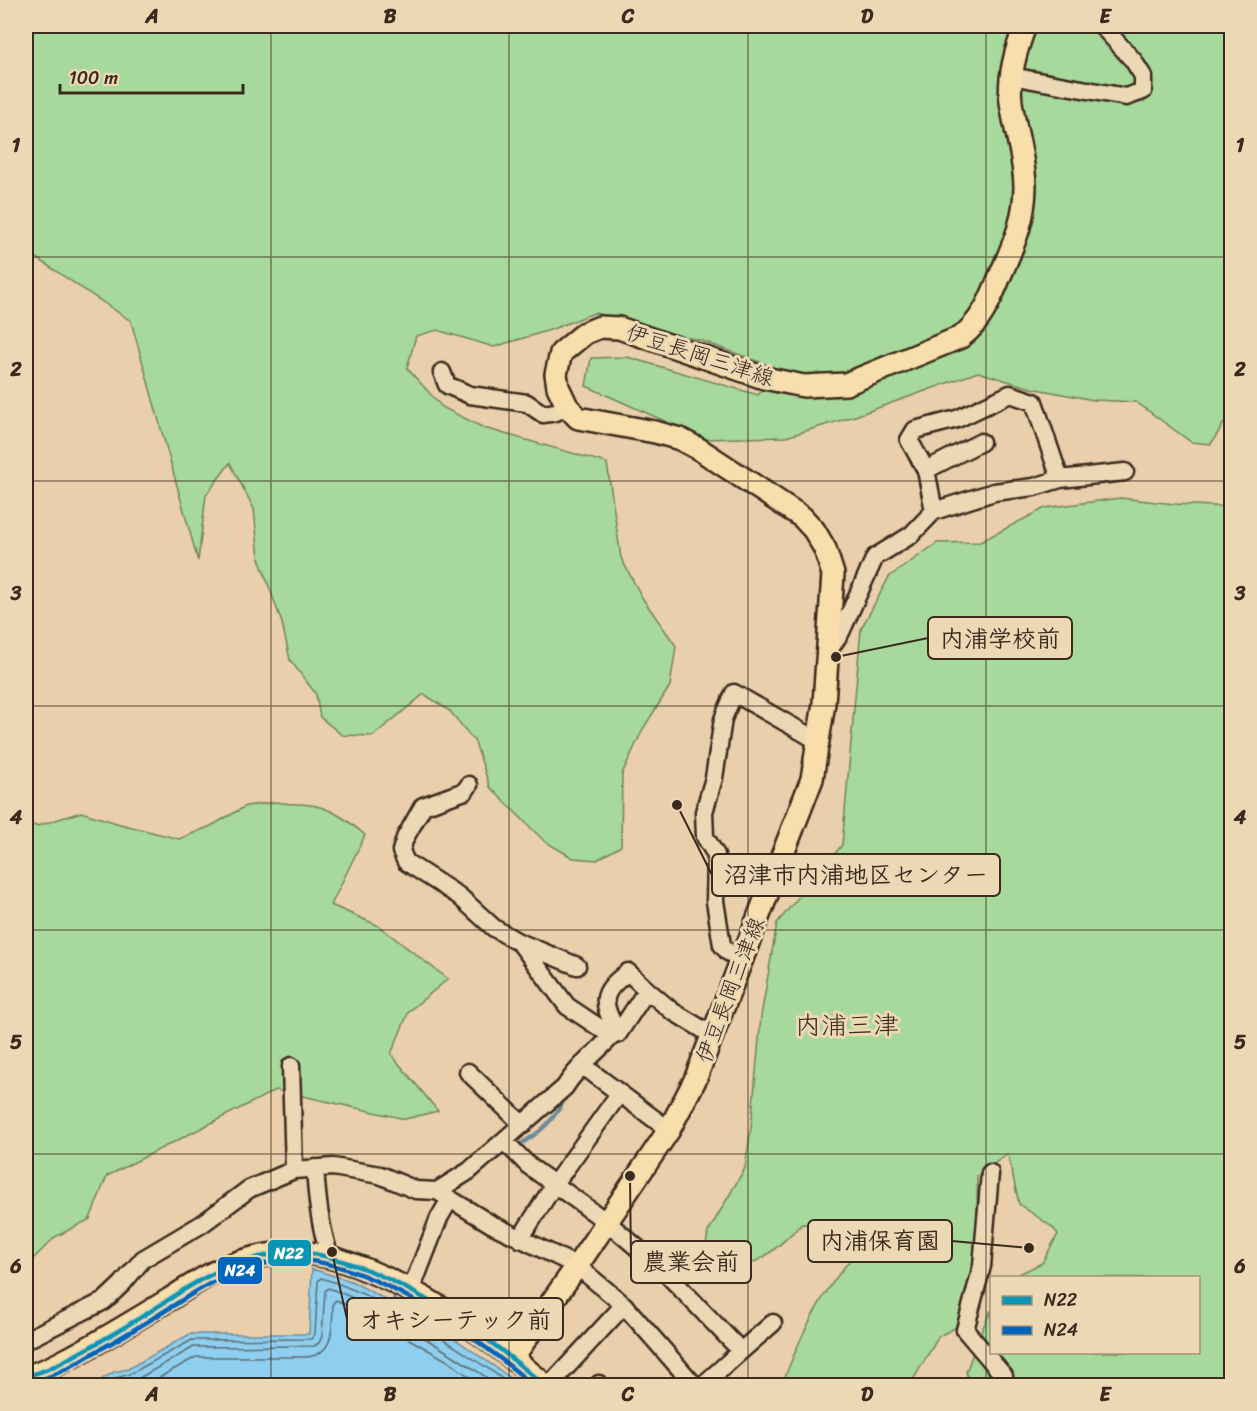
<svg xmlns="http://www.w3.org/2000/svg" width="1257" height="1411" viewBox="0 0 1257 1411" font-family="Sriracha,'Klee One',sans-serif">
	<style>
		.green { fill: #a6d99b; stroke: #70825c; stroke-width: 1.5 }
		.water { fill: #8ecfef; stroke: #6d8d9b; stroke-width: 1.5 }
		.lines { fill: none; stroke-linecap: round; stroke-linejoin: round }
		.shore { stroke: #5c6c72; stroke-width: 1.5 }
		.stream { stroke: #6d8d9b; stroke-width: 4 }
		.minor-casing { stroke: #3b2a1e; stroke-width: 21 }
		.major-casing { stroke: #3b2a1e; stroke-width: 26 }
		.minor { stroke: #edd8b6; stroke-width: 16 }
		.major { stroke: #f8deab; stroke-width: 21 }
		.bus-1-casing { stroke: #edd8b6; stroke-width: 9 }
		.bus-2-casing { stroke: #edd8b6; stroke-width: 9 }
		.bus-1 { stroke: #0996b4; stroke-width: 4.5 }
		.bus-2 { stroke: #0065bd; stroke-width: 4.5 }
		.grid { fill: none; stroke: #3b2a1e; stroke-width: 1.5; stroke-opacity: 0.55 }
		.labels { text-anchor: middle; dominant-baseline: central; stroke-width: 6; stroke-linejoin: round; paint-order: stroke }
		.street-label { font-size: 22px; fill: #3b2a1e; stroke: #edd8b6 }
		.quarter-label { font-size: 26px; fill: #3b2a1e; stroke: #edd8b6 }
		.leader { fill: none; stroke: #3b2a1e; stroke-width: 2 }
		.callout-dot { fill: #3b2a1e; stroke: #edd8b6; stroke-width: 2 }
		.callout { fill: #edd8b6; stroke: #3b2a1e; stroke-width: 2 }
		.callout-label { font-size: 24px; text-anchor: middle; font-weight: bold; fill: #3b2a1e }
		.line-badge { stroke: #edd8b6; stroke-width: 2 }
		.badge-label { font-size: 16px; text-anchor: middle; font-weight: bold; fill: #fff }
		.neatline { fill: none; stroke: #3b2a1e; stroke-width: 2 }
		.grid-label { font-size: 20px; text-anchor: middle; font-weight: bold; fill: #3b2a1e }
	</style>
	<rect width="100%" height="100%" fill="#eacfac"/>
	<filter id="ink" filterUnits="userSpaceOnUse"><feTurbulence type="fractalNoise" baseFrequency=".0167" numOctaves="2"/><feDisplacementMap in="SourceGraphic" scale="12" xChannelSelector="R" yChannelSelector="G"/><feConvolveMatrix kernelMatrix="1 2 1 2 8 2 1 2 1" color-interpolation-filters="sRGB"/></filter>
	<g filter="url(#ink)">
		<path class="green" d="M26,26H1231V415H1229L1211,444L1191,442L1136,402L1094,400L1031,388L978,372L858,415L786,437L705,439L586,386L591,358L627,357L758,395L782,370L702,341L654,329L624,319L594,313L550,330L494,347L437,330L416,336L407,368L442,407L484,428L607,463L621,558L643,599L676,646L670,686L643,729L622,774L621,846L597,860L573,858L544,841L490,787L475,742L450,711L424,694L373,736L342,735L320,717L316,694L290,660L282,623L259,558L254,509L230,463L206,495L198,561L131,321L26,251Z
			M1120,498L1175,504L1231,507V1385H970L966,1372L981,1332L991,1310L992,1352H1198V1278L1013,1277L1042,1263L1058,1234L1052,1227L1019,1204L1008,1154L977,1176L978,1263L955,1328L939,1336L910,1385H782C800,1336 821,1292 856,1253L853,1238L834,1225L802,1224C774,1251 758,1267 718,1273L709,1263L705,1253L708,1232L745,1168L751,1128L761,1016L777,923L842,845L861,629L889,577L937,543L980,542L1045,508Z
			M277,802C291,805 304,803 316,806C335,810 351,823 365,835L331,905L377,925L448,979L409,1011L391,1054L438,1111L405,1119L276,1090L107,1176L90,1219L55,1237L26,1266V824L37,826L81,812L120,824L179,839L211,826L246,806Z"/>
		<path class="water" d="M312,1269L351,1281L392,1303L458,1341L508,1376L518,1385H92L114,1372L128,1369L190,1334H309Z"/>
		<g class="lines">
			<path class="shore" d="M103,1386L116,1378L130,1374L192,1340L311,1339L315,1334L318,1281L321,1278C370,1292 429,1329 472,1358C485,1367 499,1374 509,1386
				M118,1386L134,1381L194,1347L314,1346L319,1343L322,1336L325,1291L328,1288C353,1296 376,1310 399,1323C434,1343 466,1363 499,1386
				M144,1386L196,1357H307C336,1354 332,1324 333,1303L336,1300L372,1318L446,1360L483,1386"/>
			<path class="stream" d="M515,1147C543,1132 554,1120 569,1092
				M492,1161L508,1151
				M404,1281L414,1261
				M392,1303L397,1293"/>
			<g class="minor-casing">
				<path id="minor" d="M1011,76L1126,97L1143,91V76L1133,60L1102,26
					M442,372L447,385L470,395L527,403L543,414L556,412L567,406
					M926,470L981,442
					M934,511L926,470L909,440L915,430L957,419L1010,394L1034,402L1060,479
					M829,650L841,632L875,557L911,535L934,511L994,492L1034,487L1060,479L1125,472
					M469,785L465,791L423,806L405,838L401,851L406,862L459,896L494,928L520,943L567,1006L612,1036
					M521,943L577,966
					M742,959L728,952L722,945L715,901L716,855L705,837L704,812L714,778L723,719L734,693L818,741
					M618,1034C603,1003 597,995 628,972L647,990
					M582,1065L669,1130
					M291,1066L294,1170
					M468,1072L523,1125
					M505,1142L529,1166L607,1222L661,1268L741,1351L702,1386
					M315,1168C317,1199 320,1227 330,1257
					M990,1173L982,1266L965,1330L1004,1376L1001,1386
					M437,1191L469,1171L565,1087C577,1067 596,1053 612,1036L618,1034L647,990L672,1011L712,1035
					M520,1239L554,1185L619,1094
					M411,1290L439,1218L450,1199
					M26,1340L104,1301L122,1284L143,1259L202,1224L249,1189L294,1170L333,1167L380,1175L416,1190L437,1191L491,1224L577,1266L624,1305L695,1386
					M741,1351L773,1323
					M599,1384L600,1386
					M549,1386L624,1305"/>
			</g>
			<g class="major-casing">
				<path id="major" d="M513,1357L577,1266L669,1130L695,1080L812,779L824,703L833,574L825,549L814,530L802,517L699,449L680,439L655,432L578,418L567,406L558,387L556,374L561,353L585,333L600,327L619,328L764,378L804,386L846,384L961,337C982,321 990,300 1000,276C1013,245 1024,224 1025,188C1025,159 1015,131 1011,102C1008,76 1016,50 1025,26
					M26,1376C43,1373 60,1363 75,1355C108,1337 139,1318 170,1299C193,1284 216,1269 242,1261C265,1254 291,1251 315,1254C333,1257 350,1263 367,1270C433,1297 492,1339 546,1386"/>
			</g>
			<use href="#minor" class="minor"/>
			<use href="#major" class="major"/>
			<g class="bus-1-casing">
				<path id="bus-1" d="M26,1376C50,1371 71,1357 92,1346C124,1328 155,1309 185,1289C222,1266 261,1251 305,1253C329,1255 353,1264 375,1273C438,1301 493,1341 545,1386"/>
			</g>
			<g class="bus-2-casing">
				<path id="bus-2" d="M28,1383C53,1378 75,1364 97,1351C128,1334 157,1316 187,1297C220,1276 256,1260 297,1260C372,1261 478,1338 534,1386"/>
			</g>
			<use href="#bus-1" class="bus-1"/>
			<use href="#bus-2" class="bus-2"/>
		</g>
	</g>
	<path class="grid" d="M271,26V1386M509,26V1386M748,26V1386M986,26V1386M26,257H1232M26,481H1232M26,706H1232M26,930H1232M26,1154H1232"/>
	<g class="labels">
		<g class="street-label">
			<text transform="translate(700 355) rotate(18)">伊豆長岡三津線</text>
			<text transform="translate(730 990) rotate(-69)">伊豆長岡三津線</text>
		</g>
		<g class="quarter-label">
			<text x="847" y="1025">内浦三津</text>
		</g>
	</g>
	<path class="leader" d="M836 657L928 638M677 805L712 875M1029 1248L952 1241M630 1176L631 1262M332 1252L347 1319"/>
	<g class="callout-dot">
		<circle cx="836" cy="657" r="6"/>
		<circle cx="677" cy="805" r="6"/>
		<circle cx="1029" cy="1248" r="6"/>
		<circle cx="630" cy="1176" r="6"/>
		<circle cx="332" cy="1252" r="6"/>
	</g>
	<g class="callout">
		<rect x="928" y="617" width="144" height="42" rx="6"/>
		<rect x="712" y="854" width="288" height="42" rx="6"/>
		<rect x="808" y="1220" width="144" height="42" rx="6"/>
		<rect x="631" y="1241" width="120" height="42" rx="6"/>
		<rect x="347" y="1298" width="216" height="42" rx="6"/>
	</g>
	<g class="callout-label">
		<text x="1000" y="647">内浦学校前</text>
		<text x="856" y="883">沼津市内浦地区センター</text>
		<text x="880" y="1249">内浦保育園</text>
		<text x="691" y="1270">農業会前</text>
		<text x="455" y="1328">オキシーテック前</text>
	</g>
	<g class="line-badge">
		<rect x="267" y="1239" width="45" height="28" rx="6" fill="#0996b4"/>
		<rect x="217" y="1256" width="46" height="29" rx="6" fill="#0065bd"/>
	</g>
	<g class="badge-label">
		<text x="289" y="1259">N22</text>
		<text x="240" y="1276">N24</text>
	</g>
	<rect width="1257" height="1411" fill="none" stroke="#edd8b6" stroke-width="66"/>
	<rect x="990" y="1276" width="210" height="78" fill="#edd8b6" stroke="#a69279" stroke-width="1.5"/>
	<rect x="1002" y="1296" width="30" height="9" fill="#0996b4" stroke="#a69279" stroke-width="1.5"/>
	<text x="1044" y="1306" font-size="18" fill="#3b2a1e">N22</text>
	<rect x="1002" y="1326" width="30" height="9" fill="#0065bd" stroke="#a69279" stroke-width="1.5"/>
	<text x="1044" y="1336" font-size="18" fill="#3b2a1e">N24</text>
	<path d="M60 84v9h183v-9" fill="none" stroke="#3b2a1e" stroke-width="3"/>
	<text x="69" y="84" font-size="18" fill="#3b2a1e" stroke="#edd8b6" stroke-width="4.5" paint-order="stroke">100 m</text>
	<rect x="33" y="33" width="1191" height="1345" class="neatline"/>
	<g class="grid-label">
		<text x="152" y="23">A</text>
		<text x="390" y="23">B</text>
		<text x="628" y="23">C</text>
		<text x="867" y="23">D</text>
		<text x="1105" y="23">E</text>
		<text x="16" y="152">1</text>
		<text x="1240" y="152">1</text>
		<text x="16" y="376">2</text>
		<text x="1240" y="376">2</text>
		<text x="16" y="600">3</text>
		<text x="1240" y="600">3</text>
		<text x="16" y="824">4</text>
		<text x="1240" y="824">4</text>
		<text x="16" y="1049">5</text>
		<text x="1240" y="1049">5</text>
		<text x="16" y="1273">6</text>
		<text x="1240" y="1273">6</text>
		<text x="152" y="1401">A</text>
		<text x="390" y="1401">B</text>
		<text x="628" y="1401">C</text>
		<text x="867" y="1401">D</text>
		<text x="1105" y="1401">E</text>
	</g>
</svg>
